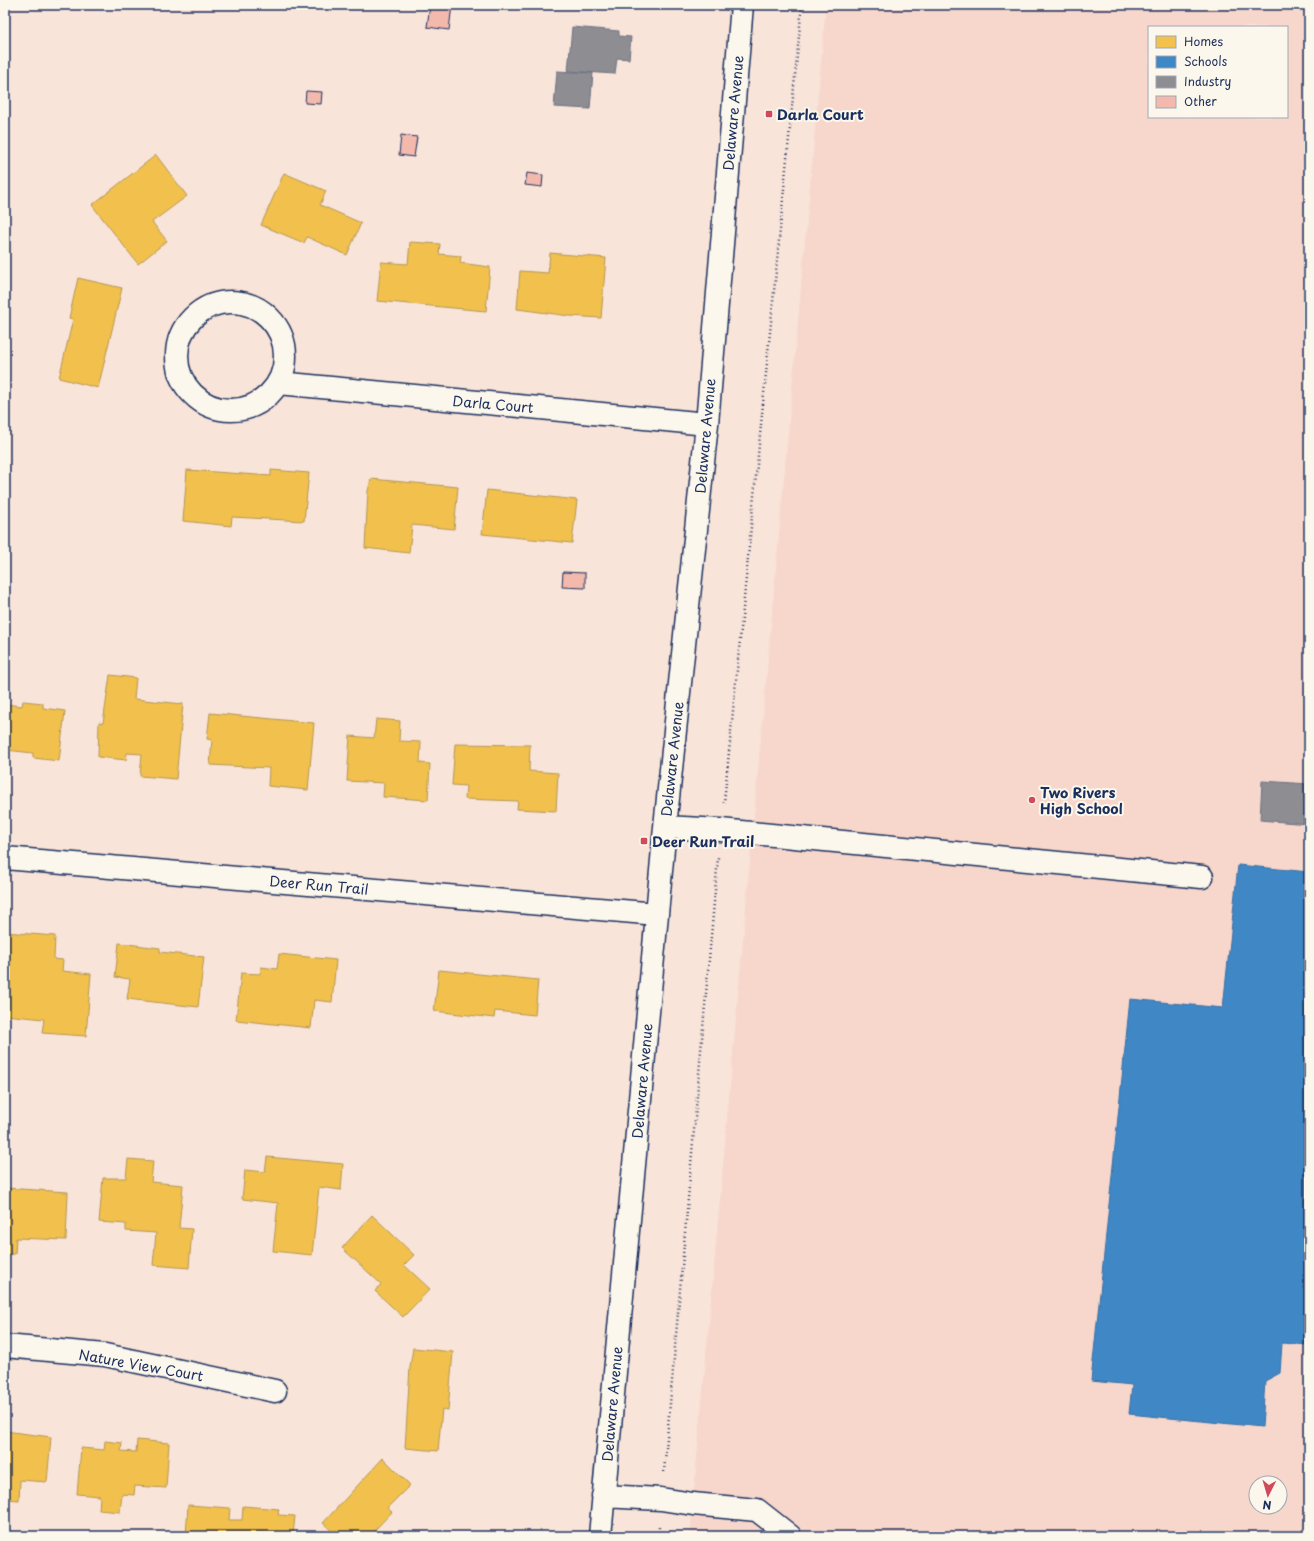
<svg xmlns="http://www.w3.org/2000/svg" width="1314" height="1541" viewBox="0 0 1314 1541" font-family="'Playpen Sans',sans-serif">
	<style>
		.built { fill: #f7d7cc; fill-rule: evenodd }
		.green { fill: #cfdb8e; stroke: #758576 }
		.homes { fill: #f2c14e; stroke: #b29553 }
		.schools { fill: #3f88c5; stroke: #346da6 }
		.industry { fill: #8d8d92; stroke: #6b7182 }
		.building { fill: #f3b9ad; stroke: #1b2f5e }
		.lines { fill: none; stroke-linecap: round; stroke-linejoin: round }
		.minor-casing { stroke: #1b2f5e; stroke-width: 25 }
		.path { stroke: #1b2f5e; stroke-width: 2.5; stroke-dasharray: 1 3; stroke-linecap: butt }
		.minor { stroke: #fbf7ec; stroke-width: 22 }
		.poi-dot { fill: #d1495b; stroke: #fbf7ec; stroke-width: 1.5 }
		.labels { text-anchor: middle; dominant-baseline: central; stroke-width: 4; stroke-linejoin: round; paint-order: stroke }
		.street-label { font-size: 14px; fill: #1b2f5e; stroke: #fbf7ec }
		.poi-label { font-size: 14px; font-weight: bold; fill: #1b2f5e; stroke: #fbf7ec; text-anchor: start }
	</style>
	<rect width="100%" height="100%" fill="#f9e4d9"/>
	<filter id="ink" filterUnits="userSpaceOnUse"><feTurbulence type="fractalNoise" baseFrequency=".025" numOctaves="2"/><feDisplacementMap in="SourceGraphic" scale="8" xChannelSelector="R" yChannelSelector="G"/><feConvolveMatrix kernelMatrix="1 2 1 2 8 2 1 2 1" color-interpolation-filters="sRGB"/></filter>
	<g filter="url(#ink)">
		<path class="built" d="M826,5H1309V1536H690ZM1149,27H1287V117H1149ZM1256,1483H1280V1507H1256Z"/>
		<path class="green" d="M5,183L8,249L5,286Z"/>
		<path class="homes" d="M156,155L187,196L152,222L167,241L138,264L92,205Z
			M284,173L326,191L320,205L361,223L347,255L307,237L304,243L261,225Z
			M410,242L440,244L439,254L461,256L460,263L490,267L486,311L377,301L381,262L408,264Z
			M550,253L606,258L601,318L570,316L517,309L520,271L548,273Z
			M78,278L122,288L98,388L59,378L73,319L69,318Z
			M187,470L271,476V470L309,473L304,521L232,517L231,526L183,521Z
			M371,479L458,487L454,529L412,525L409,553L365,548L368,491Z
			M487,490L577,500L572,543L482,534Z
			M110,675L136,678L134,699L183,704L176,779L140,776L142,754L127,753L126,760L98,757L99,722L103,723Z
			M23,701L43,703V708L65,711L59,761L33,758V753L6,750L5,760V704L22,706Z
			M210,713L314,723L308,790L268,786L269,768L210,765L212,740L207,739Z
			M376,719L400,721L399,741L421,742L420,763L430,764L428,800L383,797L384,783L347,781L350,736L374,738Z
			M455,744L530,745L529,771L558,773L556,811L517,809L518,801L465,799L466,786L452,785Z
			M5,932L55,936L54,959L63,960L62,971L91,974L86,1036L42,1033L44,1019L5,1015Z
			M119,943L160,948V952L204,957L198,1007L127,999L130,979L115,977Z
			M279,954L336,960L332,1002L314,1000L311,1028L236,1020L241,973L260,974L261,967L277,969Z
			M439,970L538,980L535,1015L495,1011L494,1018L434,1011Z
			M267,1157L343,1164L341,1190L319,1187L312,1255L273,1251L278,1203L242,1199L245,1170L265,1172Z
			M128,1159L153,1161L151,1182L183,1185L179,1228L192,1229L189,1268L153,1265L156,1233L126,1231V1224L99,1222L103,1178H126Z
			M5,1188L68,1192L66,1240L16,1238L15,1254H5Z
			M372,1215L414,1255L404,1265L430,1289L403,1317L375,1291L381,1284L342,1248Z
			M413,1348L453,1352L448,1410L442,1409L438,1451L405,1448L410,1367Z
			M5,1431L51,1437L47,1482L20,1480L19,1500L5,1499Z
			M137,1440L169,1443L166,1488L135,1486L134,1495L122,1494L120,1512L99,1510L100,1496L77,1494L81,1448L104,1450L105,1441L122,1443L121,1451L136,1452Z
			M383,1458L410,1485L387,1508L392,1512L369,1536H337L323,1523Z
			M188,1505L230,1508L229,1520H242L243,1506L279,1509L278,1515L295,1516L293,1536H186Z"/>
		<path class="schools" d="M1238,865L1309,872V1345L1282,1343L1280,1373L1265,1381L1262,1427L1129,1414L1132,1385L1091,1381L1130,999L1223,1008Z"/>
		<path class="industry" d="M572,27L619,31V36L631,37L629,59L617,58L615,74L568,71Z
			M557,71L593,73L590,109L554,107Z
			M1262,781L1309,784L1308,824L1260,820Z"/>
		<path class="building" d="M430,5H452L449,30L427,27Z
			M306,91L322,92L321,104L305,103Z
			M401,135L417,137L414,157L399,155Z
			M527,173L543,175L542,187L525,185Z
			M563,572L585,573V588L562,587Z"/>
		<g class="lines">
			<g class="minor-casing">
				<path id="minor" d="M177 356a54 54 0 1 1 108 0a54 54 0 1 1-108 0Z
					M279,383L707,424
					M665,827L721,830L1202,877
					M5,858L657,914
					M5,1346L105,1355L275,1391
					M603,1496L661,1499L693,1504L757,1510L790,1536
					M600,1536L665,827L707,424L742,5"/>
			</g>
			<path class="path" d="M724,803L802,5
				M664,1472L718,857
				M658,1536L659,1527"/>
			<use href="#minor" class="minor"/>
		</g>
	</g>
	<g class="poi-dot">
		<rect x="765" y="110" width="8" height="8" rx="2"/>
		<circle cx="1032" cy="800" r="4"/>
		<rect x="640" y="837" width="8" height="8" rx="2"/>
	</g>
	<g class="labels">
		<g class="street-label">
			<text transform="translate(733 113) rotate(-85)">Delaware Avenue</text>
			<text transform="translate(493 404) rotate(5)">Darla Court</text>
			<text transform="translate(705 436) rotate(-85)">Delaware Avenue</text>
			<text transform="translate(672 759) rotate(-84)">Delaware Avenue</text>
			<text transform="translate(319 885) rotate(5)">Deer Run Trail</text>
			<text transform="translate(642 1081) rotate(-85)">Delaware Avenue</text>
			<text transform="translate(141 1365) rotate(10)">Nature View Court</text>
			<text transform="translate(612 1404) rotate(-85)">Delaware Avenue</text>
		</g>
		<g class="poi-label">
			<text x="777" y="114">Darla Court</text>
			<text x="1040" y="792">Two Rivers<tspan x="1040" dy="16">High School</tspan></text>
			<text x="652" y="841">Deer Run Trail</text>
		</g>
	</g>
	<rect width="1314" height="1541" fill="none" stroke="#fbf7ec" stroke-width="20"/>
	<rect x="10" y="10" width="1294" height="1521" fill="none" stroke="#1b2f5e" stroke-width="1.5" filter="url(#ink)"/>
	<rect x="1148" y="26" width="140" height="92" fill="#fbf7ec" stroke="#a1a7b3"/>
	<rect x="1156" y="36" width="20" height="12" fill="#f2c14e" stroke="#a1a7b3"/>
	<text x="1184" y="46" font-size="12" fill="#1b2f5e">Homes</text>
	<rect x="1156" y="56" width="20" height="12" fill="#3f88c5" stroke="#a1a7b3"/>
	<text x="1184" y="66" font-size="12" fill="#1b2f5e">Schools</text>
	<rect x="1156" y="76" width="20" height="12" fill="#8d8d92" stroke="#a1a7b3"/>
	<text x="1184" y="86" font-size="12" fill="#1b2f5e">Industry</text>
	<rect x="1156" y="96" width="20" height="12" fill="#f3b9ad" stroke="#a1a7b3"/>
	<text x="1184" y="106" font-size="12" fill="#1b2f5e">Other</text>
	<g transform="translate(1268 1495) rotate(185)"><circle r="19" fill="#fbf7ec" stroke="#a1a7b3"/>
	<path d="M0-3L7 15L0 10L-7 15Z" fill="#d1495b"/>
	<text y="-6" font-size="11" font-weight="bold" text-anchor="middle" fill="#1b2f5e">N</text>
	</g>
</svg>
